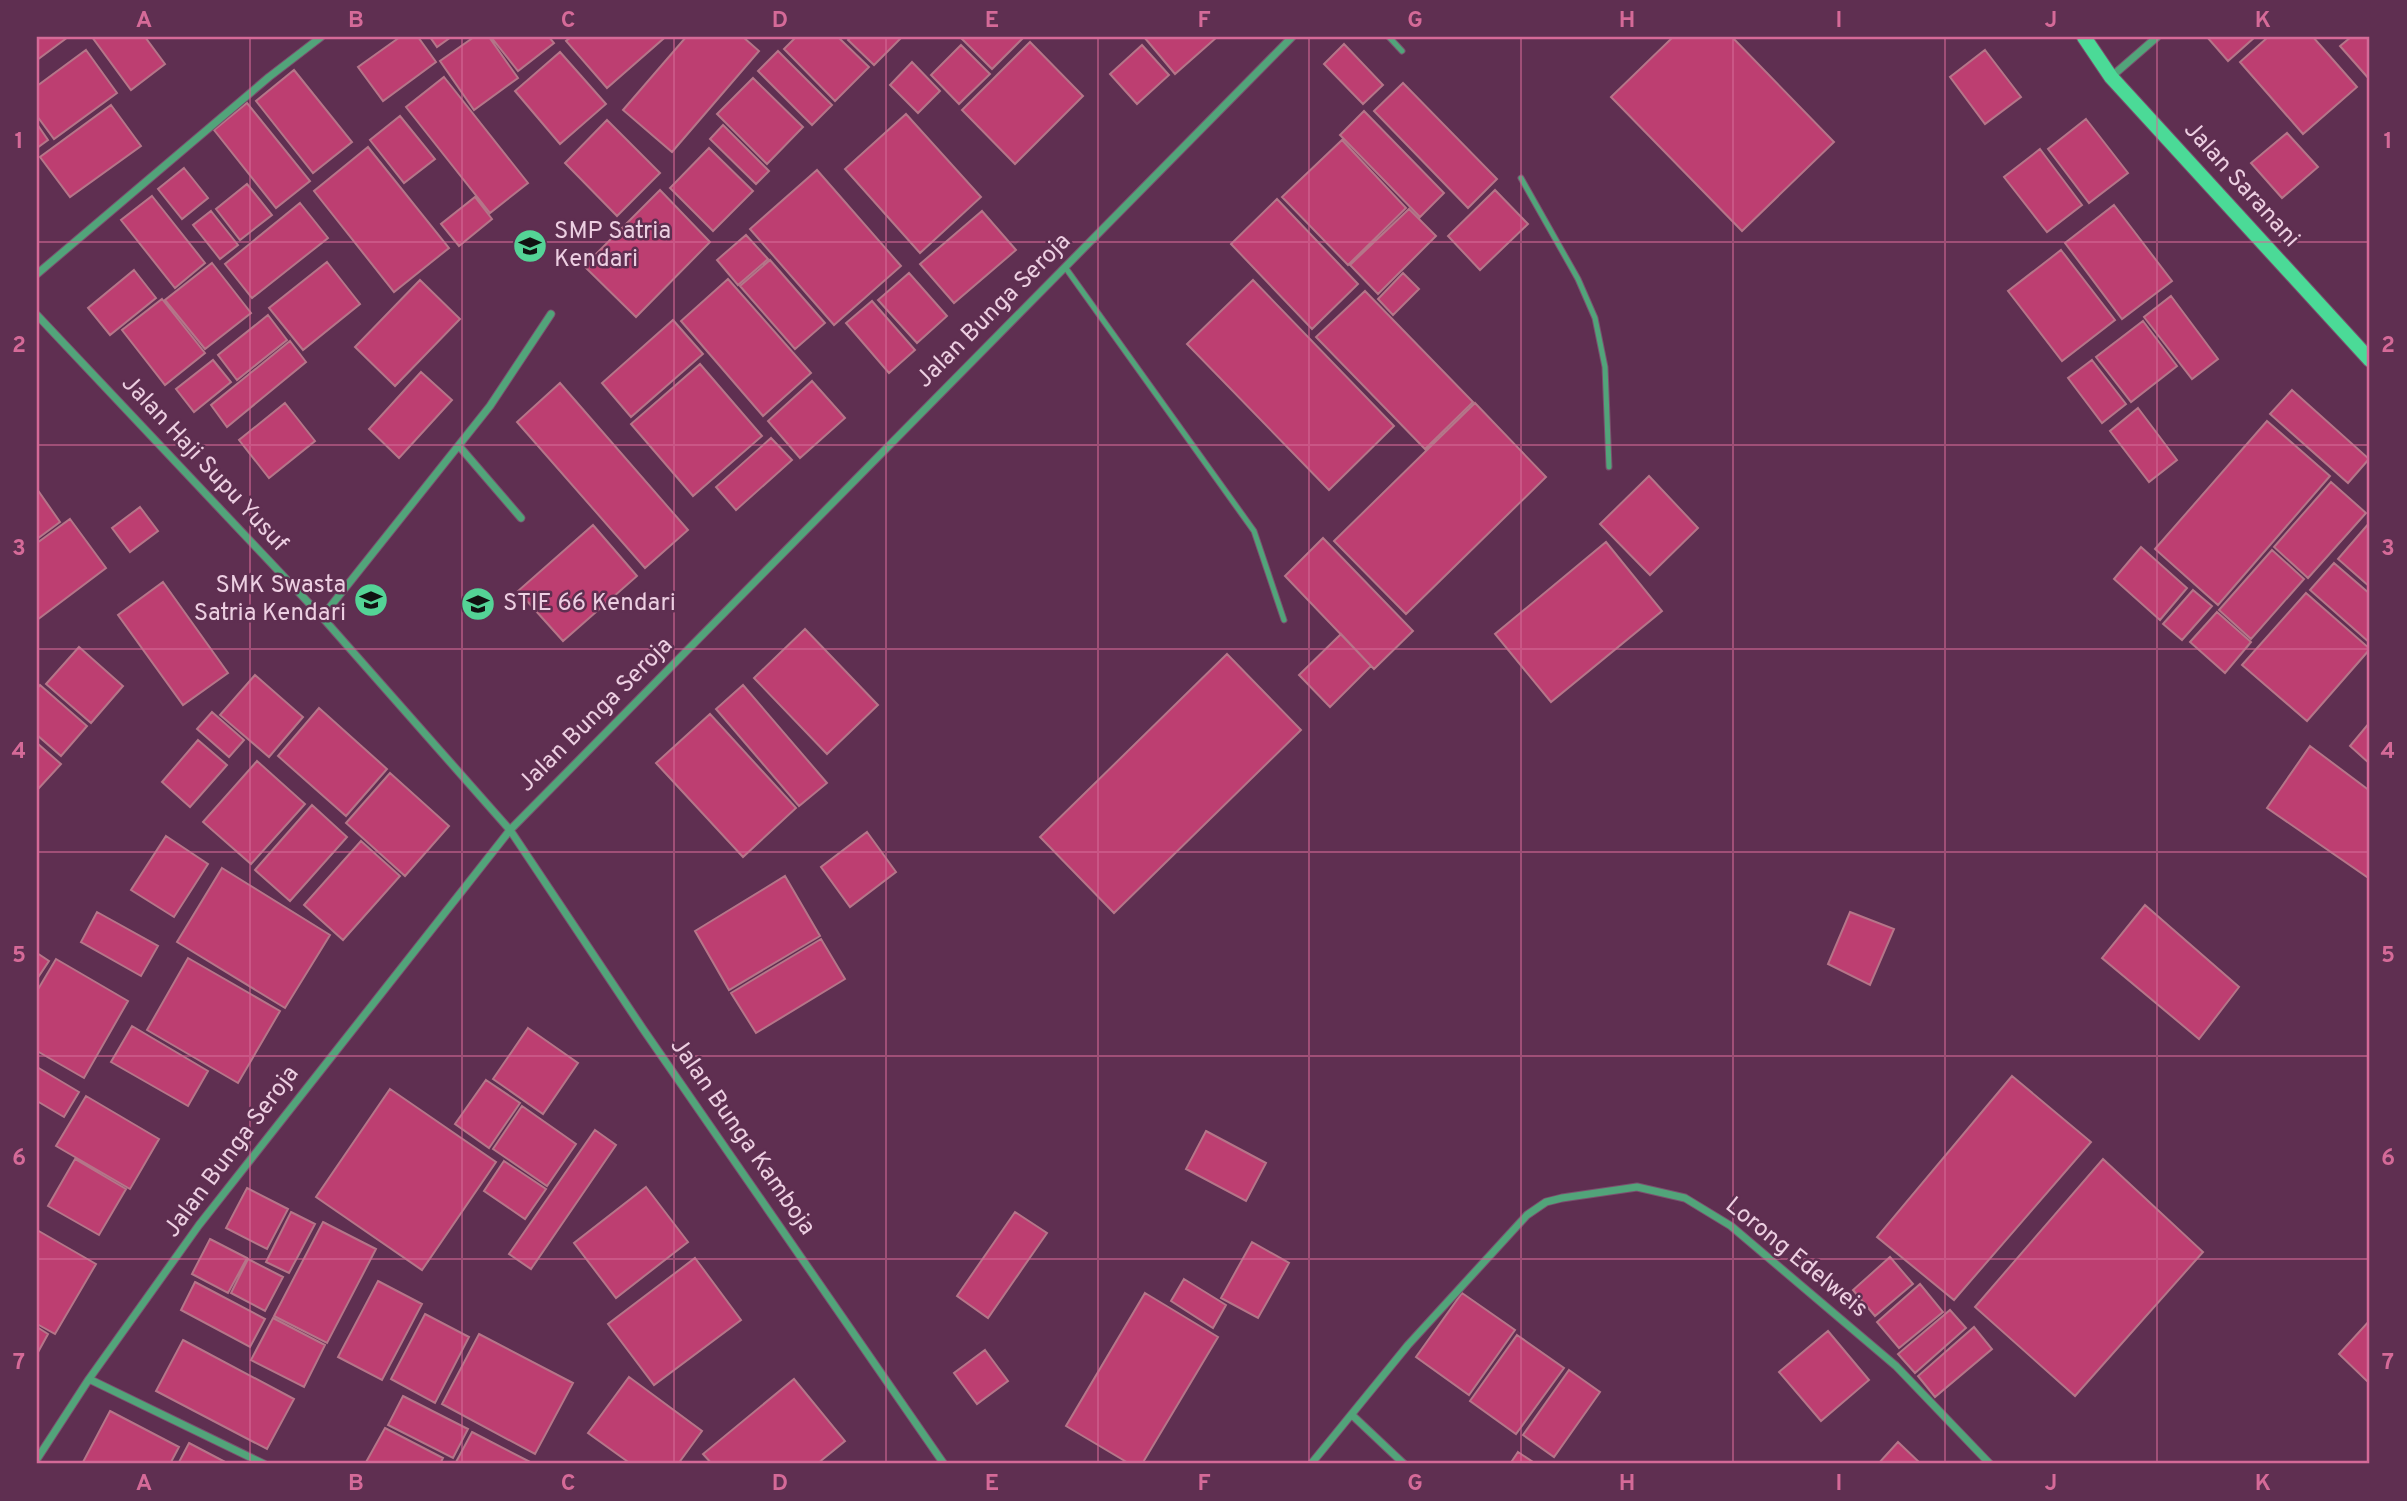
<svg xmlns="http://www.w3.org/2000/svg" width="2407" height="1501" viewBox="0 0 2407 1501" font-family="Overpass,sans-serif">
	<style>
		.building { fill: #bd3e71; stroke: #b57589; stroke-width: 2 }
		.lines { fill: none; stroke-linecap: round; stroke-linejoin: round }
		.lane-casing { stroke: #7b4f6e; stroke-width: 7 }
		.street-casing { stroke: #7b4f6e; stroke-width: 9 }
		.secondary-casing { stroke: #7b4f6e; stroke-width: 16 }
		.lane { stroke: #52a47a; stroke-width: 5 }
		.street { stroke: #52a47a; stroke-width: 7 }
		.secondary { stroke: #4bda97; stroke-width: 14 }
		.grid { fill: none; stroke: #d56a98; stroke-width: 2; stroke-opacity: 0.55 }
		.labels { text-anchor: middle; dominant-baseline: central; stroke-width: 5; stroke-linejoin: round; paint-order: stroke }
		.street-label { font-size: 24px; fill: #edcfe2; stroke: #5f2f51 }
		.poi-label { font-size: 24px; fill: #edcfe2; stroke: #5f2f51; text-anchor: start }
		.neatline { fill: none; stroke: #d56a98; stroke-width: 2.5 }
		.grid-label { font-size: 23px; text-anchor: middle; font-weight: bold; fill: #d56a98 }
	</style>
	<rect width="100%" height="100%" fill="#5f2f51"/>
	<path class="building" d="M37,37H68L37,60Z
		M92,37H145L165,64L131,90Z
		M400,37H418L436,62L383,101L358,67Z
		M430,37H451L437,47Z
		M474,37H489L518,78L474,110L440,61Z
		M491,37H549L554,43L518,71Z
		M571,37H660L663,39L607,88L566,41Z
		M686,37H743L759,51L672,152L623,110Z
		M796,37H838L869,67L835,101L784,49Z
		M851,37H902L874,65L848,40Z
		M960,37H1024L992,69Z
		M1144,37H1217L1175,74Z
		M1673,37H1732L1834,142L1742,231L1611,97Z
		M2207,37H2255L2228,61Z
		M2268,37H2313L2357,87L2303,134L2240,62Z
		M2351,37H2370V80L2340,46Z
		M1030,42L1083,96L1015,164L962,110Z
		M1344,44L1383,85L1363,104L1324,64Z
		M961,45L990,74L959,104L931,75Z
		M1142,45L1169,75L1137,104L1110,74Z
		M86,50L117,93L54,139L37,116V86Z
		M1985,50L2021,97L1985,124L1950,77Z
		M778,51L832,105L812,125L758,71Z
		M560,52L606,104L560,144L515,91Z
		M912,62L940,91L918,113L890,85Z
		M294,70L352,142L313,173L256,101Z
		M444,77L528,183L490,213L406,107Z
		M753,78L803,127L767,164L717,114Z
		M1403,83L1497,179L1468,208L1374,111Z
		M247,103L310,181L276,208L214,130Z
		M111,105L141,146L70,197L40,157Z
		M1364,111L1444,193L1420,217L1340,135Z
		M906,114L981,197L920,253L845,169Z
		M400,116L435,159L404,183L370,140Z
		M2086,119L2128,173L2089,203L2048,149Z
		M607,120L660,173L617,216L565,163Z
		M37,124L48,140L37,148Z
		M723,125L769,171L756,184L710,139Z
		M2287,133L2318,167L2282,198L2251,163Z
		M1342,140L1406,208L1348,265L1282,197Z
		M368,147L449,248L394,292L314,191Z
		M709,148L753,191L713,231L670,188Z
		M2040,149L2082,205L2047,232L2004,177Z
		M184,168L208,198L182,219L158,189Z
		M817,170L901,266L834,325L750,229Z
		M247,184L272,215L240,240L216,209Z
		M660,190L710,242L636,317L584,266Z
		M1495,190L1528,224L1480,270L1448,236Z
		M152,196L205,263L175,288L121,220Z
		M475,197L492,219L459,246L441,224Z
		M1277,199L1358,284L1312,329L1231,244Z
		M300,203L328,238L252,298L225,264Z
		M2114,205L2172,281L2122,319L2065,243Z
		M1409,209L1436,236L1378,294L1350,265Z
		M211,211L238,245L220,259L193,225Z
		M982,211L1016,250L954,303L920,264Z
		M746,235L768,259L738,285L717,260Z
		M2061,250L2115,320L2062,361L2008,291Z
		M770,260L825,323L795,349L740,286Z
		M327,262L360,304L303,350L269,308Z
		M212,263L251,313L205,349L165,300Z
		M134,270L156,298L110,335L88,308Z
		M909,273L947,316L917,343L878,300Z
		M1403,273L1419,289L1393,315L1378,299Z
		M728,279L811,373L763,416L681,321Z
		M420,280L460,319L395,386L355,347Z
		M1253,280L1394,426L1329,490L1187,344Z
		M1365,291L1473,402L1425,449L1316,337Z
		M2171,296L2218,359L2192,379L2144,317Z
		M162,299L205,353L165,385L122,330Z
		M872,301L915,350L889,373L846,323Z
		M268,315L287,340L237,380L218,355Z
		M673,320L703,354L631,417L602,383Z
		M2143,321L2177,366L2131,402L2096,357Z
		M290,341L306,362L227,427L211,405Z
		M213,360L231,382L194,412L176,389Z
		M2092,360L2126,404L2102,423L2068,378Z
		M700,364L762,436L693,496L631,424Z
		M421,372L452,400L399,458L369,429Z
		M812,381L845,418L800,458L768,421Z
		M560,383L688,530L645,568L517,422Z
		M2292,390L2369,459L2348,483L2270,414Z
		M285,403L315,441L269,478L239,440Z
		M1475,403L1546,477L1406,614L1334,541Z
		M2138,408L2177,460L2149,482L2110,431Z
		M2267,421L2330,476L2218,605L2155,549Z
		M771,438L792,460L736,510L716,487Z
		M1649,476L1698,528L1650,575L1600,524Z
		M2331,482L2366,513L2308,578L2274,547Z
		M37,489L60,522L37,539Z
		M140,507L158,531L130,552L112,528Z
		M70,519L106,568L37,620V543Z
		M2370,522V587L2338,559Z
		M593,525L637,576L563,641L518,591Z
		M1323,538L1413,631L1374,669L1285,576Z
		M1606,542L1662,611L1551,702L1495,634Z
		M2141,547L2187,588L2160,620L2114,579Z
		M2272,550L2304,579L2251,639L2219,610Z
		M2334,563L2370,594V643L2310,590Z
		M163,582L228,673L183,705L118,615Z
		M2193,590L2212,606L2182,640L2163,624Z
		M2306,593L2370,649L2307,721L2242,665Z
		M2217,612L2251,642L2225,673L2190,642Z
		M805,629L878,705L827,754L754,678Z
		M1341,634L1371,666L1330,707L1299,675Z
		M79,647L123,686L91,723L46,684Z
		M1227,654L1301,730L1114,913L1040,837Z
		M255,675L303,717L269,757L220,715Z
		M40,685L87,726L61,756L37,735V689Z
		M743,685L827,783L799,806L716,709Z
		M319,708L387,769L346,816L278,756Z
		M212,712L244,740L229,757L197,729Z
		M710,714L796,808L743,857L656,763Z
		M2370,722V764L2350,746Z
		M198,740L227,765L190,807L162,782Z
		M37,743L61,764L39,788L37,786Z
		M2310,746L2370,791V879L2267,808Z
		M257,761L305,804L251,864L203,822Z
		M390,773L449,826L405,876L346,823Z
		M312,805L347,837L290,901L255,870Z
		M867,832L896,872L850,907L821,867Z
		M166,836L208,864L174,917L131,890Z
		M361,841L400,876L343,940L304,905Z
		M222,868L330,935L285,1008L177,942Z
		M785,876L820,936L729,990L695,931Z
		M2145,905L2239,987L2199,1039L2102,958Z
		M97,912L158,946L141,976L81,942Z
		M1850,912L1894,929L1870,985L1828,964Z
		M821,939L845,979L756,1033L731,993Z
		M37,953L49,961L37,979Z
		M188,958L280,1011L238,1083L147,1030Z
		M56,959L128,1001L84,1078L37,1051V991Z
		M132,1026L208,1071L188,1106L111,1062Z
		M528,1028L578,1063L543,1114L493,1079Z
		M37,1067L79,1092L64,1117L37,1101Z
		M2012,1076L2091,1142L1954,1300L1877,1237Z
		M486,1080L520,1103L489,1148L455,1124Z
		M390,1089L496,1162L422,1270L316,1197Z
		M86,1096L159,1139L130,1189L56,1146Z
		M522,1106L576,1144L547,1186L493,1149Z
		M595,1130L616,1145L531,1269L509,1254Z
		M1206,1131L1266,1163L1246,1201L1186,1169Z
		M75,1159L126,1189L99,1235L48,1206Z
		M2103,1159L2203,1252L2075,1396L1975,1307Z
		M504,1161L546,1189L525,1219L484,1191Z
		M646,1187L688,1242L616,1298L574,1243Z
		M247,1188L288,1209L267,1249L226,1228Z
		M291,1212L315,1224L289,1273L266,1262Z
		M1015,1212L1047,1233L988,1318L957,1296Z
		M323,1222L376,1249L327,1343L274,1316Z
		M37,1230L96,1264L55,1334L37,1324Z
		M210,1239L247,1258L228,1293L192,1274Z
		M1252,1242L1289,1263L1258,1318L1221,1298Z
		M1890,1257L1913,1284L1875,1316L1853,1290Z
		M695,1258L741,1320L654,1385L608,1324Z
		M248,1259L283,1277L265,1311L231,1293Z
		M1184,1279L1226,1305L1213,1328L1171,1301Z
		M378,1281L422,1304L382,1380L338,1357Z
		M195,1282L265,1319L250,1347L181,1310Z
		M1920,1284L1943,1312L1899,1348L1877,1322Z
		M1145,1293L1218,1337L1142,1464H1130L1066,1426Z
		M1462,1293L1515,1330L1469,1395L1416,1357Z
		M1950,1310L1966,1328L1915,1373L1898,1354Z
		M425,1314L469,1337L435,1403L391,1379Z
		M273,1318L325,1345L304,1387L251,1360Z
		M2370,1320V1384L2339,1354Z
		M37,1327L48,1334L37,1354Z
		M1974,1327L1992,1349L1935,1397L1918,1376Z
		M1828,1331L1869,1380L1821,1421L1779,1372Z
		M479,1334L573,1383L535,1454L442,1404Z
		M1517,1335L1564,1368L1516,1434L1470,1401Z
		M183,1340L294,1399L267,1449L156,1391Z
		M985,1350L1008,1381L977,1404L954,1373Z
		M1569,1370L1600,1392L1554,1457L1523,1435Z
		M629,1377L702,1431L678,1464H631L588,1433Z
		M794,1379L845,1441L817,1464H712L703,1454Z
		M403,1396L468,1429L453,1458L388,1425Z
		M110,1411L179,1447L170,1464H82Z
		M385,1428L443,1458L440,1464H365Z
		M472,1432L534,1464H455Z
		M1898,1442L1921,1464H1878Z
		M189,1443L229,1464H178Z
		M1518,1452L1536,1464H1510Z"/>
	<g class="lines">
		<g class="lane-casing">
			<path id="lane" d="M1389,37L1402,51
				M1521,178L1578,279L1595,318L1605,367L1609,467
				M1065,267L1254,531L1284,620"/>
		</g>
		<g class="street-casing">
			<path id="street" d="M2111,77L2157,37
				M37,274L269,77L321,37
				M37,315L322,617L510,830L643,1029L944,1464
				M459,446L521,518
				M322,617L490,406L551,314
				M89,1379L264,1464
				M1352,1415L1404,1464
				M37,1459L89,1379L199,1225L510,830L1292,37
				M1311,1464L1408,1345L1527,1215L1546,1202L1562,1198L1637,1187L1685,1198L1731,1226L1896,1366L1990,1464"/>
		</g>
		<g class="secondary-casing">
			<path id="secondary" d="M2084,37L2111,77L2370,360"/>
		</g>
		<use href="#lane" class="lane"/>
		<use href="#street" class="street"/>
		<use href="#secondary" class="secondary"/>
	</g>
	<path class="grid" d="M250,37V1464M462,37V1464M674,37V1464M886,37V1464M1098,37V1464M1309,37V1464M1521,37V1464M1733,37V1464M1945,37V1464M2157,37V1464M37,242H2370M37,445H2370M37,649H2370M37,852H2370M37,1056H2370M37,1259H2370"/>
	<defs>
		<g id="school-disc" transform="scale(1.75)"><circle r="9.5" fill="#54d396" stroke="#5f2f51"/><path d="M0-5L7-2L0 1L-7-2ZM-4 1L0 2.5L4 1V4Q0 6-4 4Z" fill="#111"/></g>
		<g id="university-disc" transform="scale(1.75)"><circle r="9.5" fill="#54d396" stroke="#5f2f51"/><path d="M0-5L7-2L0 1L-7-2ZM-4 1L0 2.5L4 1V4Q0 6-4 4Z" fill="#111"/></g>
	</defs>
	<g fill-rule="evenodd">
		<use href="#school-disc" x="530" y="246"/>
		<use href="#school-disc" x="371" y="600"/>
		<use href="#university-disc" x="478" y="604"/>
	</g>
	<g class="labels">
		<g class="street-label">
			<text transform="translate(2241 185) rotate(48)">Jalan Saranani</text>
			<text transform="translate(994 311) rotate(-45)">Jalan Bunga Seroja</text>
			<text transform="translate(204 464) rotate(47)">Jalan Haji Supu Yusuf</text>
			<text transform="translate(596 715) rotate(-45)">Jalan Bunga Seroja</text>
			<text transform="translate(742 1137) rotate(55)">Jalan Bunga Kamboja</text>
			<text transform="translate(232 1152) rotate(-53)">Jalan Bunga Seroja</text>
			<text transform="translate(1796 1258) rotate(39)">Lorong Edelweis</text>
		</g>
		<g class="poi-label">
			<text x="554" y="232">SMP Satria<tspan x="554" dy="28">Kendari</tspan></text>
			<text x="346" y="586" text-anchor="end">SMK Swasta<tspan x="346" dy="28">Satria Kendari</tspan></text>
			<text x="503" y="604">STIE 66 Kendari</text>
		</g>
	</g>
	<rect width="2407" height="1501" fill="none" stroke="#5f2f51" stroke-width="77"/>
	<rect x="38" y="38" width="2330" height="1424" class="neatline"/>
	<g class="grid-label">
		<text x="144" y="27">A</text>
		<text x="356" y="27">B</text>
		<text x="568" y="27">C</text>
		<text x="780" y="27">D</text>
		<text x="992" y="27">E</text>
		<text x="1204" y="27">F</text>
		<text x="1415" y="27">G</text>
		<text x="1627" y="27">H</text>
		<text x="1839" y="27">I</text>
		<text x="2051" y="27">J</text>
		<text x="2263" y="27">K</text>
		<text x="19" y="148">1</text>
		<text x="2388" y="148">1</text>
		<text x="19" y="352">2</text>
		<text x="2388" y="352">2</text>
		<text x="19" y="555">3</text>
		<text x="2388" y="555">3</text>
		<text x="19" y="758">4</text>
		<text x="2388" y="758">4</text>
		<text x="19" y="962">5</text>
		<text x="2388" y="962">5</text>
		<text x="19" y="1165">6</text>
		<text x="2388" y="1165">6</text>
		<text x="19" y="1369">7</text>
		<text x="2388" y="1369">7</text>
		<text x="144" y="1490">A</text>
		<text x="356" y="1490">B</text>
		<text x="568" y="1490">C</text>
		<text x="780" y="1490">D</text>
		<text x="992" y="1490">E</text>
		<text x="1204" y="1490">F</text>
		<text x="1415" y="1490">G</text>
		<text x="1627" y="1490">H</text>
		<text x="1839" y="1490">I</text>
		<text x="2051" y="1490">J</text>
		<text x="2263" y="1490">K</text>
	</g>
</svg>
